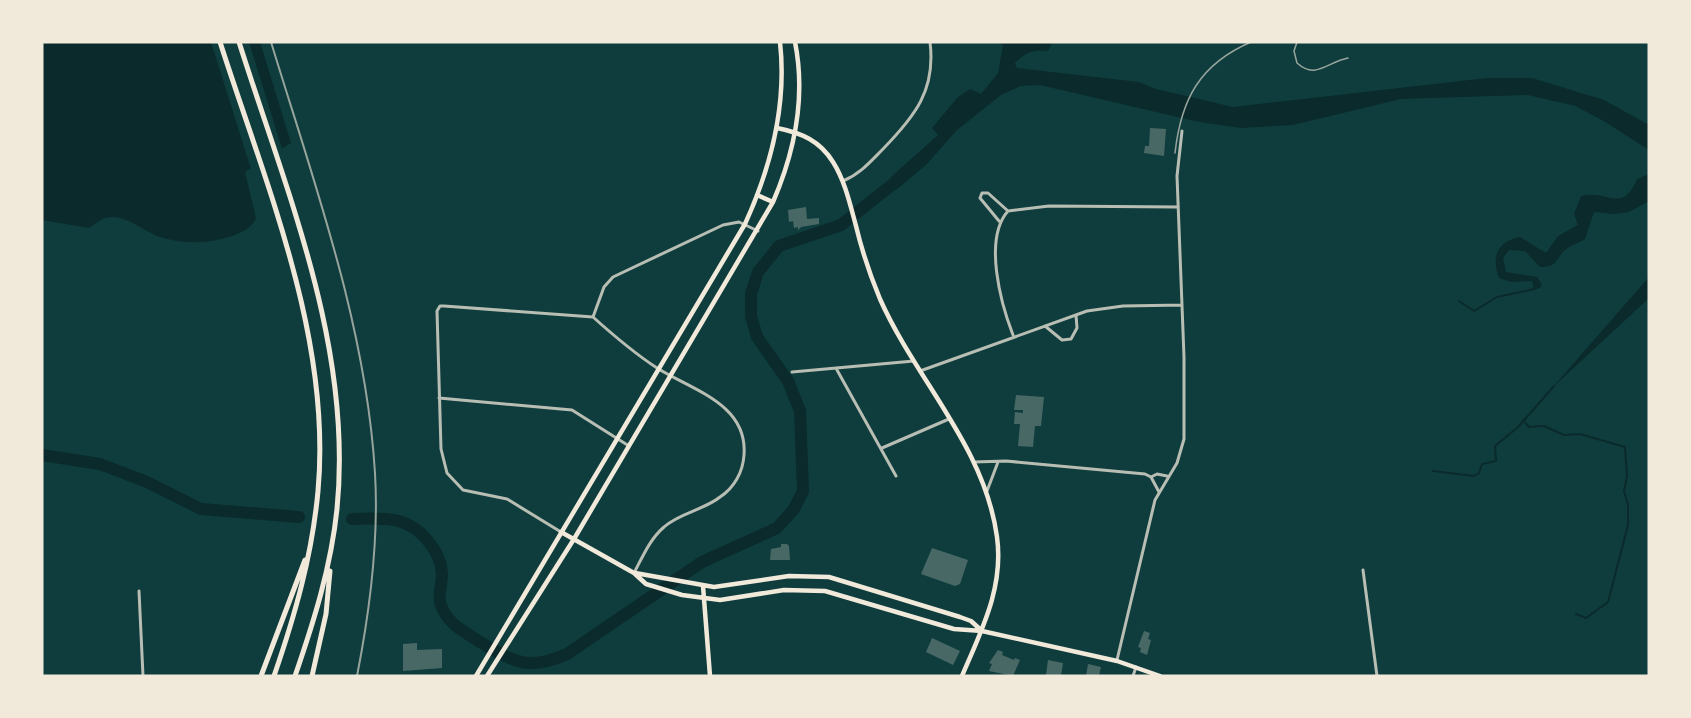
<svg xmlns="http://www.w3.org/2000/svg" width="1691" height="718" viewBox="0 0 1691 718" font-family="'Titillium Web',sans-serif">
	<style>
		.water { fill: #0a2a2b }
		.pier { fill: #0f3d3e }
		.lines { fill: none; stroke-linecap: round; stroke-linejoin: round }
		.stream { stroke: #0a2a2b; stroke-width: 2 }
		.river { stroke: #0a2a2b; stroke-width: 12 }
		.building { fill: #486865 }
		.minor { stroke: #b8beb3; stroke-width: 3 }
		.secondary { stroke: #f1e9da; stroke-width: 4.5 }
		.primary { stroke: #f1e9da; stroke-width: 4.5 }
		.motorway { stroke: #f1e9da; stroke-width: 5 }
		.tram { stroke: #97a49c; stroke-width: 1.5 }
		.rail { stroke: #97a49c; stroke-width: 2 }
	</style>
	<rect width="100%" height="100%" fill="#0f3d3e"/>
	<path class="water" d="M42,42H260L291,143L245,172L256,218C251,230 238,234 226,238C203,244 180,244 157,236C142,230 123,213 105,218C100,220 93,225 89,228L42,220Z
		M999,42H1052L1048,51C1032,49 1027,52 1015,63L1017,68L1139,82L1156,89L1233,107L1487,78H1532L1604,100L1649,125V150L1602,120L1575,106L1528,95L1401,99L1293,125L1241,128L1199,122L1040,85L1021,86L1001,95L956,131L927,164L896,190L891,177L938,135L932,128L958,97L970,89L981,94L998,73L1003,45Z
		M1649,174V201L1629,212L1614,214L1594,212L1585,239C1579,243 1568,246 1563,252C1555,262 1555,267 1540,267L1525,251L1509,250L1503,258L1506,272L1537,277L1542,285L1540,288L1534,290L1532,281L1511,282L1499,278C1491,257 1497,241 1520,237L1546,253L1558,236L1578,225L1574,214L1581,196C1608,189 1622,215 1637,179Z
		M1649,277V298L1552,388Z"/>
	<path class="pier" d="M211,42H249L283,152L259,167L251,169Z"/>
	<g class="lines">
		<path class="stream" d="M1459,301L1474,311L1497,297L1534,289
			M1523,420L1529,427L1544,426L1564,435L1580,434L1625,447L1627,476L1624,491L1628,505V525L1608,602L1586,618L1576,614
			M1433,471L1474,476L1479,473L1482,464L1496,461L1495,446L1518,427L1554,386"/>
		<path class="river" d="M42,455L100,464L147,482L201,509L299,517
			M352,519C382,518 407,515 428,541C436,551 441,560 442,574C442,586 436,598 443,610C451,625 463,631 477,640C512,661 527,672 567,654L702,562L777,528L794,509L803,491L800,411L788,381L757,337L751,316V294L758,272L779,246L841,225L893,184"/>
	</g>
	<path class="building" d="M1150,128L1166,129L1164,156L1144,153L1145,146H1149Z
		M806,207L807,219L819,218V224L801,227L798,230V227L794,228L793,221L789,222L788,210Z
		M1016,395L1044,397L1041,426H1035L1033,447L1018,446L1020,424H1014L1015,412L1023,413V410H1014Z
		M781,544H787L789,546L790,560H770L771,549L781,547Z
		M932,548L968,560L960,584L955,586L921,574Z
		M1144,631L1150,633L1148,639L1151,640L1147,655L1140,652L1141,648L1138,647Z
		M932,638L960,651L953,665L926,652Z
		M417,643V650L442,649V668L403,671V644Z
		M998,650L1003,652L1002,655L1014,660L1015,658L1020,660L1013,676L989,671L992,664L989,663Z
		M1048,660L1063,663L1061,676L1046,675Z
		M1088,664L1101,667L1099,676H1086Z"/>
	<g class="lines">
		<path class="minor" d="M843,181C860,174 870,162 883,149C915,116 936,90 930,42
			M1008,211L1049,206L1178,207
			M999,221L980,198L982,193H988L1008,211C983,239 1001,304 1013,335
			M593,317C613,335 634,353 657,368C692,390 748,404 744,455C743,472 734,488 720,497C704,510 679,513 664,527C650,539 643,556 634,573
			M593,317L604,287L613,277L723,225L739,222L758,231
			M1045,326L1062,340L1071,339L1077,328L1076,315
			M837,370L896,476
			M920,371L1087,311L1123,306L1182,305
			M792,372L914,361
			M439,398L572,410L629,446
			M882,448L949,419
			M974,462L1006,461L1145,474L1151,477L1159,492
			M1151,477L1157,474L1167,476
			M987,491L998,462
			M561,532L507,499L463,490L447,473L441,449L437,311L440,306H444L593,317
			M1363,570L1377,676
			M139,591L143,676
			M1117,660L1155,500L1177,463L1184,439V357L1177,176L1182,131
			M1133,676L1136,667"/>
		<path class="secondary" d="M777,128C802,133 820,141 833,162C845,181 850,204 856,226C862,251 870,275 880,299C916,380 985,447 997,537C1004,588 981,631 962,676
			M561,532L634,573L646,584L682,595L720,600L784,590L825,591L954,629L982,631L1117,661L1160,676
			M635,573L714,587L789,576L829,577L960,617L971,621L982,631
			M703,586L710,676"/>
		<path class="primary" d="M757,195L773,202
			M476,676L745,224C771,167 787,105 780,42
			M487,676L574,539L773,202C795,151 806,97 795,42"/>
		<path class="motorway" d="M220,42C266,185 332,339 318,491C312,556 295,615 274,676
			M239,42C287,194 353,347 337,509C331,567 314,621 295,676
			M261,676L305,560
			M312,676L326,614L330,571"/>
		<path class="tram" d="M1297,42L1294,51L1297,63C1316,80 1327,62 1348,58
			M1175,153C1181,99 1200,64 1251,42"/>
		<path class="rail" d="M271,42C314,183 366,325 375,473C379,541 370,610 357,676"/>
	</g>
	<rect width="1691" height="718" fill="none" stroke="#f1e9da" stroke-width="87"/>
</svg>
